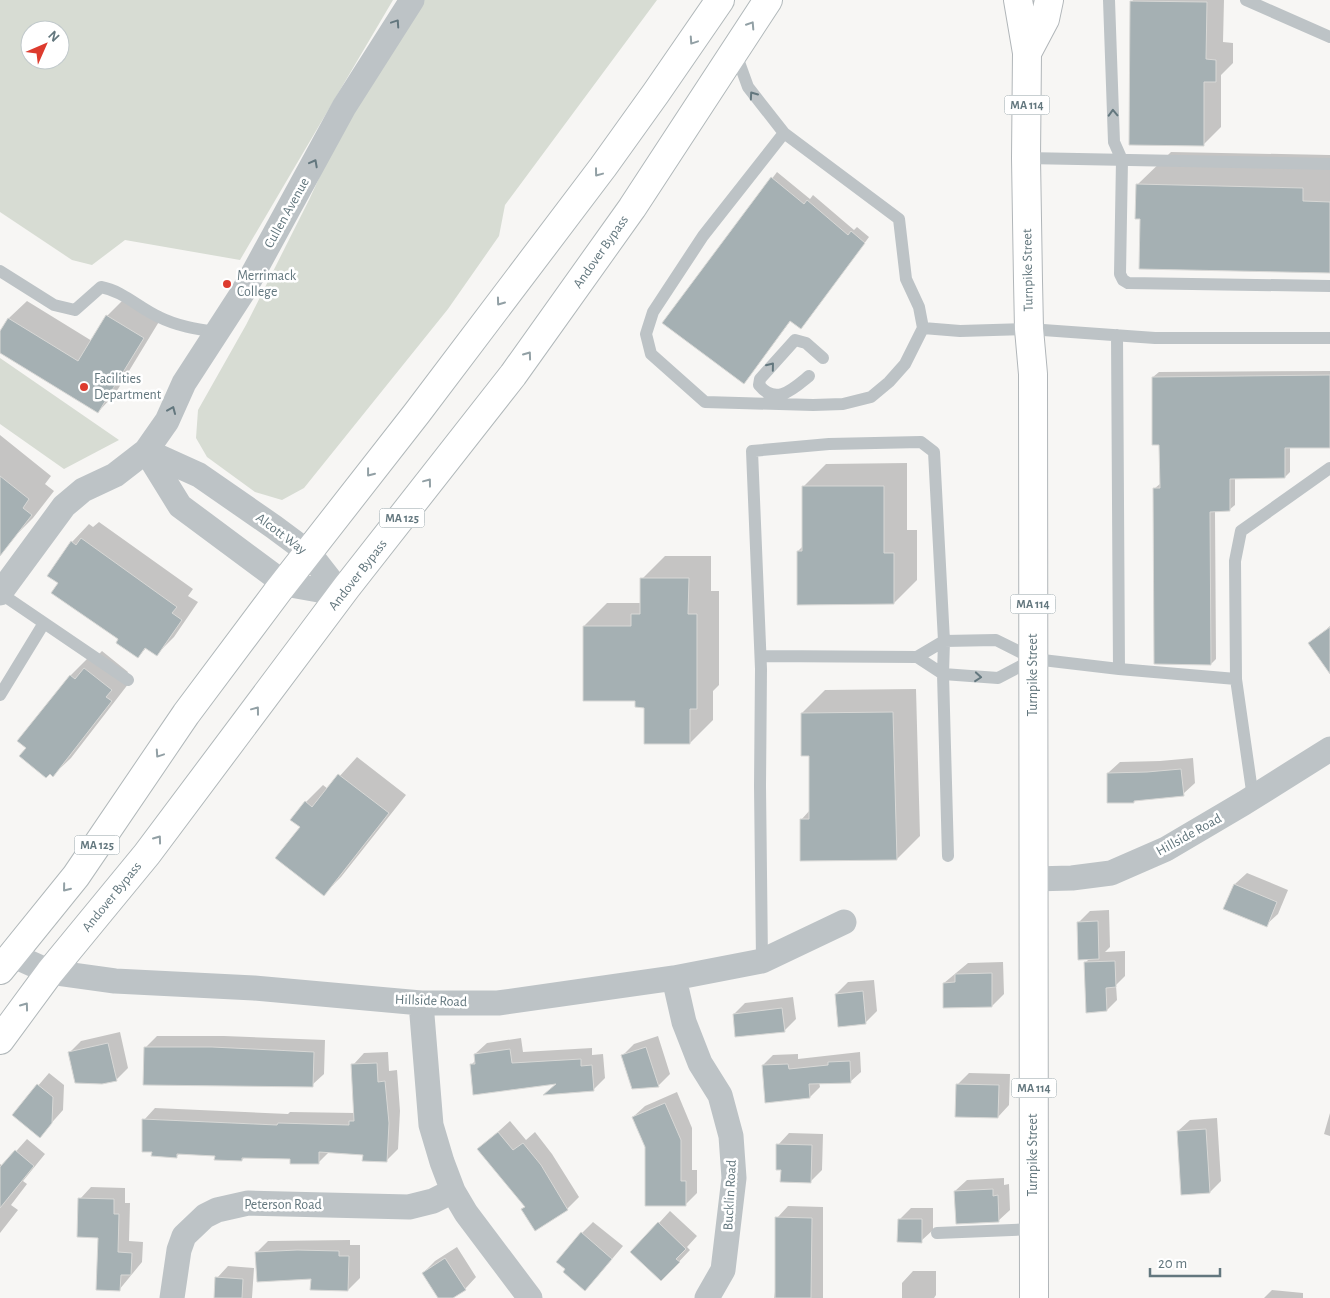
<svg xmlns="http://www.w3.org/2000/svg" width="1330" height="1298" viewBox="0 0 1330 1298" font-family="'Alegreya Sans',sans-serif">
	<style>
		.green { fill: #d7dcd3; fill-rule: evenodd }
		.shadow { fill: #0003 }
		.building { fill: #a5b0b3; stroke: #d8d8d6 }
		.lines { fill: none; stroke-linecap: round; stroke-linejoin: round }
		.primary-casing { stroke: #b1b8ba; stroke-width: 30 }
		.highway-casing { stroke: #b1b6b9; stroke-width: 30 }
		.lane { stroke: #bdc3c6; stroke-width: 12 }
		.street { stroke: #bdc3c6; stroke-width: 25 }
		.primary { stroke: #fff; stroke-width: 28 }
		.highway { stroke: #fff; stroke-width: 28 }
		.oneway { stroke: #63777e }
		.oneway2 { stroke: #92a0a5 }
		.poi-dot { fill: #dd3b2e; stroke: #fff; stroke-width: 2 }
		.labels { text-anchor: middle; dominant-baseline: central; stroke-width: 5; stroke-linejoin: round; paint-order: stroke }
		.shield { fill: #fff; stroke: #92a0a5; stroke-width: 1 }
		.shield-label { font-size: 12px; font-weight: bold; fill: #63777e }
		.street-label { font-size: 14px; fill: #63777e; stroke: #fff }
		.poi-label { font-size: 14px; fill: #63777e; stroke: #fff; text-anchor: start }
	</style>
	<rect width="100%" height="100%" fill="#f7f6f4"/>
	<path class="green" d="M0,0H393L240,260L125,240L92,265L72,260L0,212ZM30,30H60V60H30Z
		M422,0H657L505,205L499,236L448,309L304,488L282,500L255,492L207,457L196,438L198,410L246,325L309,200L342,128Z
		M0,358L119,440L64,469L0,424Z"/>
	<path class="shadow" d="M1133,0H1224L1223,42L1233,43V63L1221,75V127L1204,144L1132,2Z
		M1171,152L1330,155V272L1142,218L1137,185Z
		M777,172L810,199L813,195L854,230L857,227L869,237L806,322L801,328L791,320L749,377L664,323Z
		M125,298L160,320L115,394L98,412L0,352V334L9,318L27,301L92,341L107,316Z
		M1330,371V446L1290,447V472L1285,477H1235V505L1229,510L1215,511L1216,659L1211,664L1154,489L1161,483L1160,443L1153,377L1159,372Z
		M0,435L51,476L45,484L54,491L33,518L10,541L0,535Z
		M907,463V530H917V580L894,603L798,551L803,546V487L826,464Z
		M99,522L193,589L188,596L198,602L174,637L157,654L147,647L138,657L49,575L72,542L89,524L93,527Z
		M665,556H711V591H719V685L713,691V720L690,743L636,699L584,626L607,603H642V579Z
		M1330,626V659L1310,644Z
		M102,651L128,672L123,679L129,683L71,758L53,775L19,740L71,675L88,658L92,661Z
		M916,689L920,836L897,859L801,820L810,810V754L802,713L825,690Z
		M357,757L406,795L341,877L324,894L302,827L306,802L323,785L328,789Z
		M1193,758L1195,783L1183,794L1136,799L1134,802L1108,773L1120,762L1160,761Z
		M1247,873L1288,890L1278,914L1266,925L1225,909L1235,884Z
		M1109,910L1110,947L1105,952L1125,951V976L1116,985L1117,1000L1107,1010L1086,962L1089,959L1078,923L1090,911Z
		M1003,962L1004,994L992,1006L944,983L968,963Z
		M874,980L877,1011L865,1023L836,994L848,982Z
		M793,997L796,1019L784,1031L734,1014L745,1003Z
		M120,1032L128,1068L116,1080L69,1053L81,1041Z
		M157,1036H224L325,1040L324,1074L312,1085L145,1048Z
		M658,1036L670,1074L658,1086L622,1056L634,1044Z
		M521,1038L523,1052L592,1048V1055L603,1054L605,1078L593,1090L546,1093L557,1083L471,1065L476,1060L475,1054L487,1043Z
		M388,1052L389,1071L397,1070L400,1111L398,1149L386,1161L364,1154L330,1151L318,1163L292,1158L245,1157L242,1160L216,1155L180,1153L177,1156L153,1151L144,1120L155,1108L288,1114L290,1112L355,1113L353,1065L364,1053Z
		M860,1052L861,1072L850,1082H819L820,1087L810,1097L763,1065L773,1055L798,1054V1059Z
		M49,1073L64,1085L63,1110L40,1136L13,1115Z
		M969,1073L1010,1074L1009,1105L998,1117L957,1085Z
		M677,1092L692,1128V1170H697V1193L686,1204L646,1147L633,1117L645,1106Z
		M1330,1113V1136L1324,1134Z
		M1217,1118L1221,1181L1210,1192L1178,1131L1190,1120Z
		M510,1121L526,1140L535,1132L552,1154L579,1197L567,1209L535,1229L522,1209L526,1206L479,1149Z
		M789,1133L823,1134L822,1170L811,1181L778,1145Z
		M27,1139L45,1154L23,1181L27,1184L11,1205L18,1210L0,1233V1164L3,1166Z
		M1004,1178V1185L1009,1184L1010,1210L998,1221L955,1191L967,1180Z
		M91,1187L125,1188V1203H130L129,1241L143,1242L142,1262L119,1290L99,1236L80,1199Z
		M788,1206L823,1207V1298H774L776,1285L777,1218Z
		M911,1208H933V1230L921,1241L900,1219Z
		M670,1211L697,1236L687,1247L690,1250L673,1268L659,1223Z
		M593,1222L623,1246L596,1278L567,1269L582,1233Z
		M350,1240V1245H360V1278L348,1290L312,1278L257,1252L268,1241Z
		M457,1247L476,1277L465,1289L451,1298H439L423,1273L435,1261Z
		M228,1266L254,1268L252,1298H215L217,1278Z
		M913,1271H936V1295L934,1298H902V1283Z
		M1272,1290L1303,1293V1298H1264Z"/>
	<path class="building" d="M1130,1L1207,2L1206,59L1216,60V82H1204V146L1129,145Z
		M771,177L804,204L807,200L848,235L851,231L865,243L801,329L790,321L744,384L662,323Z
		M1136,184L1303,188V201L1330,202V273L1139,269L1140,219H1135Z
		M106,315L144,338L98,413L0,353V331L8,318L78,361Z
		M1330,375V448H1285V478L1230,479V511L1210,512L1211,665L1154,664L1153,488H1160L1159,445H1152V377Z
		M0,476L29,499L23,508L32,515L0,556Z
		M802,486H884V553H894V604L797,605V551H802Z
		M81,538L177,607L172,613L182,620L157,656L145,648L138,658L116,643L118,639L51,593L58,583L47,576L71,541L76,545Z
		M640,578H689L688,614H697V709H690V744H644V708L635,707V701H583V626H631V614H640Z
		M1330,627V674L1308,643Z
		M84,668L112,690L106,697L112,701L53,777L50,774L46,778L19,756L26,748L17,741L70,675L75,679Z
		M893,712L897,860L800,861V819H809V756H801V713Z
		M1181,769L1184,796L1134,801V803H1107V773L1147,772Z
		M338,774L389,813L324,896L275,858L300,827L290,820L305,801L312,807Z
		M1234,884L1277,902L1267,927L1223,909Z
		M1098,921L1099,959L1078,960L1077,922Z
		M1115,961L1116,987L1106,988L1107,1011L1086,1013L1084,962Z
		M992,973V1007L943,1008V983L955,982V974Z
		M863,991L866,1024L838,1027L835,994Z
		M782,1008L785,1032L735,1037L733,1014Z
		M108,1043L117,1081L102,1084L75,1083L68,1052Z
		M144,1047H212L314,1052L313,1087L143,1085Z
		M646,1047L659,1087L632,1089L621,1055Z
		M510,1049L512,1063L581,1059V1066L592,1065L594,1091L543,1095L556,1084L473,1095L470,1064H475L474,1054Z
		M850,1061L851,1083L809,1084L810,1098L765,1103L762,1065L788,1064L789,1069L828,1065V1062Z
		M377,1063L378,1082L385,1081L389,1123L387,1162L362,1161L363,1155L319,1152V1164H290V1159L242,1158V1161L214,1160L215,1156L177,1154V1158L151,1156L152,1152H142V1119L277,1125L278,1123L349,1125V1121H354L351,1064Z
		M37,1084L53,1097L52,1123L40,1138L12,1115Z
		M956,1084L999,1085L998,1118L955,1117Z
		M665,1103L681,1140V1181H686V1206H645V1147L632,1117Z
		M1206,1129L1210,1193L1181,1195L1177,1131Z
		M498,1132L513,1150L523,1143L541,1165L568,1210L535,1231L521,1209L525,1207L477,1149Z
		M776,1144L812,1145L811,1183L780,1182L781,1170H776Z
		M15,1150L34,1166L0,1208V1167Z
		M993,1189V1196L998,1195L999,1222L956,1224L954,1191Z
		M78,1198L114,1199V1214H119L118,1252L132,1253L131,1275H121L120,1291L96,1290L98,1238L77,1237Z
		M775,1217L812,1218L811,1298H775Z
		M898,1219H922V1243L897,1242Z
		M658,1222L686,1249L676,1259L680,1262L661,1281L630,1252Z
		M581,1232L612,1259L585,1291L563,1272L565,1269L556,1262Z
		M297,1250L339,1251V1256H349L348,1291L310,1290L311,1279L257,1282L255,1252Z
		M445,1258L466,1290L453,1298H438L422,1273Z
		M215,1277L243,1279L242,1298H214Z"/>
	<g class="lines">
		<g class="primary-casing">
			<path id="primary" d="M0,970L76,876L186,714L278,591L417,413L603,167L656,93L720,0
				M0,1040L50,972L147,854L346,588L513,375L632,208L768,0"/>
		</g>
		<g class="highway-casing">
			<path id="highway" d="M1018,0L1027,53L1026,158L1028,281L1029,329L1033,374L1034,1298
				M1027,53L1045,19L1049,0"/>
		</g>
		<path class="lane" d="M1109,0L1114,142L1122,160L1120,274L1123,280L1128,283L1330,286
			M1246,0L1330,37
			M735,51L748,87L784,133L899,219L906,279L919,307L923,328L905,364L889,382L871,397L843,404L813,405L705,402L651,354L646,334L653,312L703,236L784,133
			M1026,158L1330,164
			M0,271L54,305L75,310L101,287C123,291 139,308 159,317C177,326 196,329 216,332
			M923,328L960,331L1029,329L1155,338H1330
			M1117,335L1119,669
			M809,376C793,389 776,406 759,385L760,379L795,340L806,343L823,358
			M0,593L128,680
			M761,656L917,657L944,641L996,640L1034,659L1119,669L1236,679
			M917,657L943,674L998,678L1034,659
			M0,695L44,623
			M1253,798L1236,679L1235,561L1241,531L1330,468
			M762,961L760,786L761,669L752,451L829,444L921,442L934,452L944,641L943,674L948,856
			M937,1233L1034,1229"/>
		<path class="street" d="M146,451L199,475L274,527L309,553L341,594L285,584L180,506Z
			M0,593L64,506L83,490L115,475L146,451L167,421L184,383L243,292L344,107L412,0
			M1033,879L1072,878L1111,873L1166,849L1244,803L1330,749
			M12,955L50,972L115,981L254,988L421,1003H498L674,978L762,961L844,922
			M674,978L684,1022L700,1063L720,1095L731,1136L734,1178L723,1270L707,1298
			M421,1003L431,1125L442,1162L453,1191L466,1213L530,1298
			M172,1298L179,1250L184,1236L205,1216L217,1210L248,1203L409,1207L433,1201L453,1191"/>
		<use href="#primary" class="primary"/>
		<use href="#highway" class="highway"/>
	</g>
	<defs><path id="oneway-chevron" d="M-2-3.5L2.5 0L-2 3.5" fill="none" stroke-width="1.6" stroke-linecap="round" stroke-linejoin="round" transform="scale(1.25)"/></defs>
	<g class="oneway">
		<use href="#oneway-chevron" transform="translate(396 23) rotate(-56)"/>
		<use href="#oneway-chevron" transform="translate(753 95) rotate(-125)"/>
		<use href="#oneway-chevron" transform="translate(1113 113) rotate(-92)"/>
		<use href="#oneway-chevron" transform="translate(314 163) rotate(-62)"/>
		<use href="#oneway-chevron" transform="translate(771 366) rotate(-51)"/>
		<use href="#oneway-chevron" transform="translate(172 410) rotate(-67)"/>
		<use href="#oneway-chevron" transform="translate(978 677) rotate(5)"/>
	</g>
	<g class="oneway2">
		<use href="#oneway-chevron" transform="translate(751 25) rotate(-57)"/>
		<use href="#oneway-chevron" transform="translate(693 41) rotate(124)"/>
		<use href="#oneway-chevron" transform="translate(598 173) rotate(127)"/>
		<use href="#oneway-chevron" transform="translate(500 302) rotate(126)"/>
		<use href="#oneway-chevron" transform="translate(528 355) rotate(-54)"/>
		<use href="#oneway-chevron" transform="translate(370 473) rotate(128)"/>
		<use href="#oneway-chevron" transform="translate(428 482) rotate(-53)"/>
		<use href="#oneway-chevron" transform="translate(256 710) rotate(-53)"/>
		<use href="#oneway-chevron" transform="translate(159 754) rotate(124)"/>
		<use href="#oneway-chevron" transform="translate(158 839) rotate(-54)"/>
		<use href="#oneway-chevron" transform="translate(66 888) rotate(129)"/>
		<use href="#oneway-chevron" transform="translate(25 1006) rotate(-54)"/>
	</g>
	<g class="poi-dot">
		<circle cx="227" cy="284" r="5"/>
		<circle cx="84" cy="387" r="5"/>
	</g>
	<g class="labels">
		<g class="shield">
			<rect x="1004.5" y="95.5" width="45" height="19" rx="4"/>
			<rect x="379.5" y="508.5" width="45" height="19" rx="4"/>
			<rect x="1010.5" y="594.5" width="45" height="19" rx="4"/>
			<rect x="74.5" y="835.5" width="45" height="19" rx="4"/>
			<rect x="1011.5" y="1078.5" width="45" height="19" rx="4"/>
		</g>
		<g class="shield-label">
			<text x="1027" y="105">MA 114</text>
			<text x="402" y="518">MA 125</text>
			<text x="1033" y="604">MA 114</text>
			<text x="97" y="845">MA 125</text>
			<text x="1034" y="1088">MA 114</text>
		</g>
		<g class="street-label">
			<text transform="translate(287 213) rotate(-61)">Cullen Avenue</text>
			<text transform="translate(601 252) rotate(-55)">Andover Bypass</text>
			<text transform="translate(1028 270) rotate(-91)">Turnpike Street</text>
			<text transform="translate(281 534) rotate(37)">Alcott Way</text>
			<text transform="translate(358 575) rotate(-52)">Andover Bypass</text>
			<text transform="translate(1033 675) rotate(-90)">Turnpike Street</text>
			<text transform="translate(1189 835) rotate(-29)">Hillside Road</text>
			<text transform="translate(112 897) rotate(-51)">Andover Bypass</text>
			<text transform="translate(431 1001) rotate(2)">Hillside Road</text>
			<text transform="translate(1033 1155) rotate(-90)">Turnpike Street</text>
			<text transform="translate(730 1195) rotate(-87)">Bucklin Road</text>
			<text x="283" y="1205">Peterson Road</text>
		</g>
		<g class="poi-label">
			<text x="237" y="276">Merrimack<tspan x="237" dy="16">College</tspan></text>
			<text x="94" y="379">Facilities<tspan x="94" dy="16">Department</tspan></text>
		</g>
	</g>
	<g transform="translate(45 45) rotate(45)"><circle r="24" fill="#ffffff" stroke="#c1c9cb"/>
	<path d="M0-4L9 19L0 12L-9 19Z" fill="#dd3b2e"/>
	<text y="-8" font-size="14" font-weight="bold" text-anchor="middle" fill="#63777e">N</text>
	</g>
	<path d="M1150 1268v8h70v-8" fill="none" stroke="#63777e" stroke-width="2.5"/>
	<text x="1158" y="1268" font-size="15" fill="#63777e" stroke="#ffffff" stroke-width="4" paint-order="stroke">20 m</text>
</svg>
